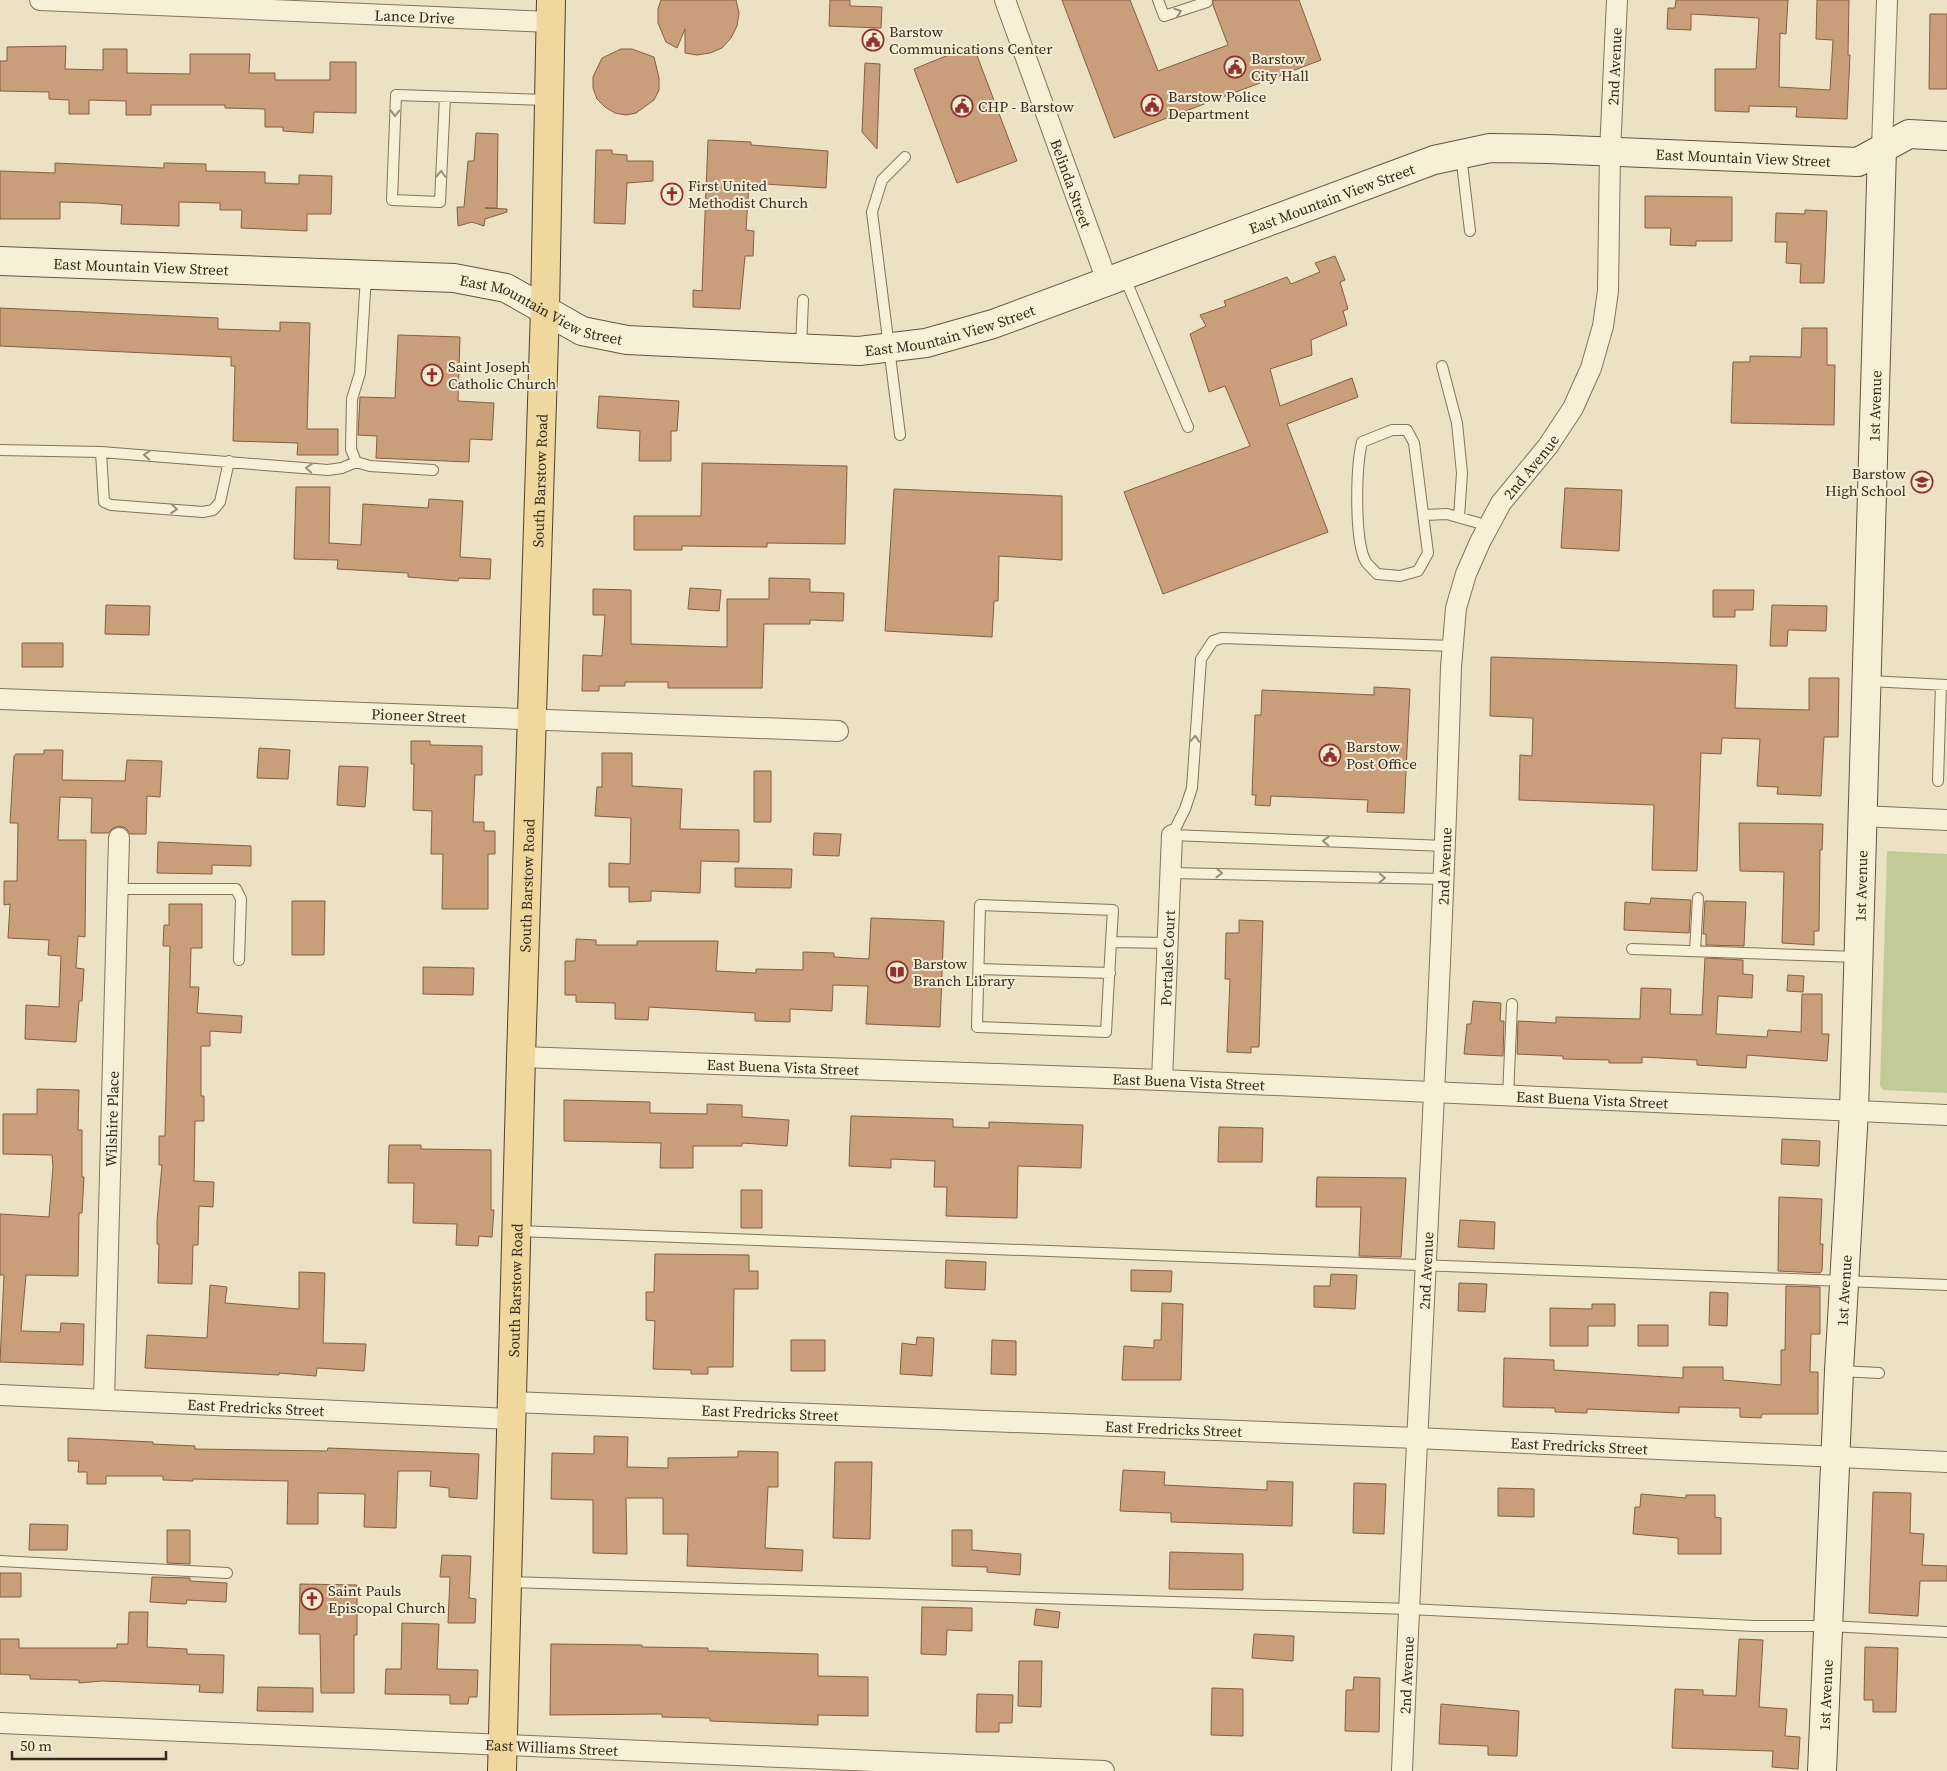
<svg xmlns="http://www.w3.org/2000/svg" width="1947" height="1771" viewBox="0 0 1947 1771" font-family="'Source Serif 4',serif">
	<style>
		.green { fill: #c2ca98 }
		.building { fill: #c99e7b; stroke: #845e42 }
		.lines { fill: none; stroke-linecap: round; stroke-linejoin: round }
		.lane-casing { stroke: #86735b; stroke-width: 12 }
		.street-casing { stroke: #86735b; stroke-width: 22 }
		.secondary-casing { stroke: #67543e; stroke-width: 30 }
		.primary-casing { stroke: #53412f; stroke-width: 30 }
		.lane { stroke: #f7efd6; stroke-width: 10 }
		.street { stroke: #f7efd6; stroke-width: 20 }
		.secondary { stroke: #f7efd6; stroke-width: 28 }
		.primary { stroke: #eed89d; stroke-width: 28 }
		.oneway { stroke: #968d7a }
		.labels { text-anchor: middle; dominant-baseline: central; stroke-width: 4; stroke-linejoin: round; paint-order: stroke }
		.street-label { font-size: 15px; fill: #362b1e; stroke: #f4ebd3 }
		.poi-label { font-size: 15px; fill: #362b1e; stroke: #f4ebd3; text-anchor: start }
	</style>
	<rect width="100%" height="100%" fill="#ece1c3"/>
	<path class="green" d="M1887,851L1947,854V1093L1883,1090L1880,1086Z"/>
	<path class="building" d="M661,0H736L739,13L737,26L731,38L722,48L710,53L697,55L685,53V29L677,48L666,42L658,23V9Z
		M830,0H850V6L882,7L881,28L829,26Z
		M1062,0H1130L1158,71L1228,45L1213,5V0H1299L1321,60L1114,138Z
		M1676,0H1788L1786,34L1780,33L1779,87L1830,90L1833,40L1816,39L1817,0H1849L1848,55H1850L1847,119L1796,117L1797,107L1749,106V112L1715,111V69H1756L1759,18L1691,14V30L1667,29L1668,8H1675Z
		M1930,14H1947V89H1929Z
		M973,45L1017,161L957,183L914,69Z
		M66,46L65,69L103,70V49H127V73L190,74V54H250L249,73H275V80H330V62H356V113L314,112L313,133L283,131V127H265V109L225,108V105H151V115H126V101L89,100V114H69V100L49,99V92L0,91V61H7V47Z
		M621,49H632L654,57L659,78V90L654,100L636,113L626,115L615,113L605,107L597,99L593,88V77L602,58Z
		M865,63L880,64L877,149L862,132Z
		M476,133L498,134L497,208H485L507,209V212L485,219L484,226L472,222L458,226L457,207H464L468,161H474Z
		M708,140L751,142V145L828,151L826,188L749,183L746,230L754,231L753,256H745L740,309L693,307V290L702,291Z
		M596,150H612V154L627,155V161H653V181L627,183L625,224L594,223Z
		M55,163L164,168V163L206,164V171L265,172V183L299,184V175L332,176L331,214H307V231L241,228L242,210H220V203L179,202V226L121,224L122,205L96,203L60,202V219H0V171L55,173Z
		M1645,196L1732,197V241H1696V246L1670,245L1671,228H1645Z
		M1805,210L1827,211L1824,283H1800L1801,264L1786,263L1787,242H1775L1776,213L1805,214Z
		M1335,256L1345,280L1340,282L1348,309L1343,311L1347,325L1311,340L1312,355L1270,369L1280,406L1352,378L1358,397L1287,424L1328,532L1163,594L1124,492L1250,446L1225,386L1209,392L1190,334L1206,326L1200,315L1226,306L1224,301L1287,277L1291,284L1320,272L1315,263Z
		M0,308L218,318V329L280,331V322L310,323L307,429H338V455H297L298,443L233,441L235,366H231V357L0,346Z
		M1802,328H1827V365H1835L1834,425L1731,423L1733,362H1750V356L1801,357Z
		M398,335L460,337L458,401L494,403L492,440L470,439L469,462L376,458L377,436L358,435L360,397L395,398Z
		M599,396L679,401L677,431H671V461H639L640,431L597,428Z
		M702,463L847,466L845,544L767,543V547L682,546V550H634V516H701Z
		M296,487H330L329,543L361,545L363,504L428,508L429,499L463,501L460,557L491,559L490,579L459,578L458,581L408,577V573L337,569L338,560L294,559Z
		M1565,488L1622,490L1619,551L1561,548Z
		M894,489L1062,496V560L999,556L998,601H994L992,637L885,631Z
		M769,578L810,579V592L844,593L843,621L810,620V624H764L762,688H668V682H625V686H599V691H582L583,655L602,656L605,615H593V589L631,590V644L727,647V599H769Z
		M690,588L721,590L719,611L688,609Z
		M1713,590H1754L1753,610H1735V617H1713Z
		M106,605L150,606L149,635L105,634Z
		M1772,605L1827,606L1826,631L1788,630L1787,646H1770Z
		M22,643H63V667H22Z
		M1491,657L1737,665L1735,708L1809,710V678H1839L1838,737H1824L1821,796L1777,794L1778,787L1757,786L1760,739L1722,738L1721,754L1701,753L1697,871L1652,870L1654,805L1519,800L1520,755L1532,756L1533,718L1490,716Z
		M1374,687L1410,689L1404,813L1367,812L1368,800L1271,796L1270,806L1255,805L1256,795H1252L1255,715H1261L1262,690L1374,695Z
		M411,741H430V745L482,746V775H475L473,822H484V831H495V854H488V909H442L443,854H431L432,811L413,810L414,764H411Z
		M259,748L290,750L288,779L257,778Z
		M44,750H63L62,780L125,781L127,760L162,761L160,797L147,796L146,834H130L126,828L119,826L113,828L108,833H91L92,798L60,797L58,840H86L85,937L78,936L76,968L84,969L82,1001H79L76,1042L25,1039L26,1005L59,1007L61,956L48,955L49,940L8,938L10,904L4,905V881H17L18,823H10L14,756L16,754H44Z
		M602,753H632V786L682,789L680,829L739,830V862L701,861L700,893L651,891V901L629,902V887H609V863L630,864L631,818L595,816L597,787H602Z
		M339,766L368,767L365,807L337,805Z
		M754,771H771V822H754Z
		M1739,823L1823,824L1822,850H1820L1819,931H1814V945L1782,943L1784,872L1740,871Z
		M814,833L841,834L839,856L813,855Z
		M158,842L251,846V866L212,865V874L157,873Z
		M735,868L792,869L791,888L735,887Z
		M1651,898L1691,900L1689,933L1624,930L1625,902L1650,904Z
		M292,901H325L324,955H292Z
		M1705,901L1746,902L1744,946L1706,945V934H1703Z
		M169,904H202V948H191L190,987H199L197,1013L242,1016L241,1033L210,1031V1046H201V1096H204V1121H195L194,1181L214,1182L213,1207L199,1206L198,1245H193L192,1284L158,1283L159,1244H157V1221L162,1165H159V1136H165L170,946H163L164,925H169Z
		M871,918L944,921L940,1027L866,1024L868,986L833,985L832,1011L790,1009V1022L755,1021V1013L649,1007L648,1020L615,1019V1003L576,1002V995H565V961H575L576,939L596,940V945H637V941H718L716,971L756,973V969L803,970V952L834,953V957L869,959Z
		M1239,920L1263,921L1259,1047H1251V1053L1227,1052L1230,979H1225L1226,933H1239Z
		M1705,958L1743,960V974L1753,975L1752,998L1718,996L1716,1034L1767,1037L1768,1030L1801,1032L1802,994H1822V1034H1829L1827,1061L1747,1055L1746,1068L1697,1065V1060L1642,1057V1063H1609V1060L1563,1059V1056L1517,1054L1518,1021L1556,1023V1017L1640,1019L1641,988L1671,989L1670,1014L1702,1015Z
		M423,967L474,968L473,995L423,994Z
		M1788,975L1804,976L1803,992L1787,991Z
		M1473,1001L1501,1003L1500,1021H1504L1503,1056L1464,1054L1467,1024H1471Z
		M37,1089L79,1090L78,1130H82V1177H84L82,1213H79L78,1276L26,1275L21,1331L60,1332L61,1323L84,1324L83,1365L0,1362L4,1275H0V1214L49,1217L53,1167L52,1155L3,1154V1114H37Z
		M564,1100L650,1102V1113L707,1114V1104L742,1105V1117L789,1120L787,1146L742,1143V1146H693V1168H660L661,1143L564,1141Z
		M851,1116L953,1119V1127L989,1128V1122L1083,1125L1081,1168L1018,1166L1017,1218L946,1216L947,1187H934L935,1161L891,1159V1168L849,1166Z
		M1219,1127L1263,1128L1262,1162H1218Z
		M1782,1139L1820,1141L1819,1166L1781,1164Z
		M389,1145H421V1149L491,1150V1210H494L492,1237L479,1236L478,1246L456,1245L457,1224L413,1223L414,1183H388Z
		M1317,1177L1406,1178L1401,1257L1359,1256L1361,1207H1316Z
		M741,1190H762V1228H741Z
		M1779,1197L1822,1199L1820,1244H1823L1822,1271L1820,1273L1778,1271Z
		M1460,1220L1495,1222L1494,1249L1458,1247Z
		M655,1254L749,1255V1271H758V1289H734L733,1367H708V1374H691V1370L653,1369L655,1321L646,1320V1292H654Z
		M946,1260L986,1262L985,1290L945,1288Z
		M1131,1270L1172,1271L1171,1292L1131,1291Z
		M299,1272L325,1273L323,1343L366,1344L364,1371L317,1368L316,1376L279,1373V1375L145,1368L147,1335L207,1338L210,1285L227,1287L225,1303L299,1309Z
		M1331,1274L1357,1275L1355,1309L1314,1307V1286H1330Z
		M1459,1283L1487,1284L1485,1312L1458,1311Z
		M1786,1286L1820,1287V1334H1811L1810,1372H1818V1414H1762L1761,1418L1740,1417V1408L1679,1407V1413L1587,1409V1413L1555,1412V1408L1503,1407L1504,1358L1554,1360V1370L1683,1378V1367H1723V1380L1781,1385V1350H1785Z
		M1710,1292L1728,1293L1727,1326L1709,1325Z
		M1162,1303L1183,1304L1181,1380H1122L1124,1346L1154,1348V1340H1161Z
		M1592,1304H1615V1326H1588V1346H1550V1308L1592,1309Z
		M1638,1325H1668V1346H1638Z
		M917,1337L934,1338L932,1376L900,1374L902,1343L916,1345Z
		M791,1340H825V1371H791Z
		M992,1340L1016,1341V1375L991,1374Z
		M594,1436L628,1437L627,1467L668,1468V1458L738,1457V1451L778,1452V1487H768L765,1548L803,1550L802,1571L687,1566L688,1534H663V1498H626L627,1554L593,1553V1500L551,1499L552,1453L594,1454Z
		M68,1438L153,1442V1444L195,1446V1449L327,1451L328,1448L479,1454L477,1499L449,1497V1488L430,1486L431,1471H398L396,1528L364,1527L365,1494L318,1493V1524H287L288,1481L193,1479V1481L163,1480V1476H106V1484H87V1472H78L79,1461H68Z
		M835,1462H872L870,1539L833,1538Z
		M1123,1470L1165,1472L1164,1485L1267,1490V1481L1293,1482L1292,1526L1171,1522V1513L1120,1511Z
		M1354,1483L1386,1484L1384,1534L1353,1533Z
		M1498,1488L1534,1489V1517L1498,1516Z
		M1873,1492L1911,1493L1910,1533L1924,1534L1922,1565L1947,1566V1581H1920L1918,1616L1869,1613Z
		M1641,1494L1686,1498V1495H1715V1517L1721,1518V1554H1678V1538L1633,1534L1635,1507H1640Z
		M30,1524L68,1525L67,1550H29Z
		M167,1530H190V1564L167,1563Z
		M952,1530H972V1550L1021,1554L1020,1575L987,1572V1567L952,1566Z
		M1170,1552L1243,1554V1590L1169,1589Z
		M442,1555L471,1556L469,1598L476,1599L475,1623H448L450,1577H440Z
		M0,1573H21V1597H0Z
		M152,1577L190,1578V1581L227,1583L226,1602L187,1600L186,1604L150,1602Z
		M300,1584L357,1585V1635H354V1693H321L320,1634H299Z
		M922,1607L972,1608V1631L947,1630L946,1655L921,1654Z
		M1036,1609L1060,1612L1058,1628L1034,1625Z
		M129,1612H148L147,1647L187,1649V1654L224,1655L223,1693L199,1692L200,1685L102,1681L79,1683V1680L30,1679V1675L0,1674V1639H19V1648H117V1644H128Z
		M402,1623L439,1624L437,1669L478,1670L477,1697H469L468,1704H450V1695L385,1694L386,1669H401Z
		M1254,1634L1294,1636L1293,1661L1252,1658Z
		M1739,1639L1763,1640L1759,1707L1787,1709L1785,1736L1800,1737L1798,1769L1772,1767L1773,1751L1672,1748L1675,1689L1703,1690V1695L1736,1696Z
		M551,1644L642,1645V1647L708,1648V1651L818,1654V1676L868,1677V1716L818,1715V1725L710,1721V1718L662,1717V1714L550,1715Z
		M1865,1647L1898,1648L1896,1712H1873V1700H1864Z
		M1019,1661H1042L1041,1707L1018,1706Z
		M1354,1677L1380,1678L1379,1732L1345,1731L1346,1690H1353Z
		M258,1687L313,1688V1712L257,1711Z
		M1212,1688L1243,1689V1736L1211,1735Z
		M977,1694L1013,1695L1012,1723H999V1732H976Z
		M1441,1704L1519,1711L1517,1756L1488,1755V1746L1439,1744Z"/>
	<g class="lines">
		<g class="lane-casing">
			<path id="lane" d="M1158,0L1164,16L1207,2L1206,0
				M445,97L440,202L392,200L396,95L547,100
				M1461,155L1470,231
				M366,276L360,373L352,399L351,449L356,462L370,466L433,470
				M1124,276L1188,427
				M801,347L803,300
				M1442,366L1457,423L1462,473L1459,517
				M1392,430H1407L1414,443L1428,553L1418,571L1400,576L1377,574C1374,570 1369,566 1366,562C1354,541 1356,466 1362,442Z
				M900,435L872,212L882,180L905,157
				M0,450L101,452L328,470L342,468L356,462
				M101,452L104,502L111,505L203,512L213,510L220,502L229,461
				M1425,515L1447,514L1489,526
				M1869,681L1947,685
				M1938,781L1941,685
				M1445,846L1172,835L1185,809L1192,788L1201,659L1213,641L1222,638L1453,646
				M1171,873L1443,879
				M118,889H236L241,899L239,960
				M1111,942L1106,1032L977,1027L980,905L1113,910L1111,942L1167,943
				M1632,949L1857,957
				M1695,951L1698,898
				M979,969L1110,973
				M1508,1097L1512,1004
				M517,1231L1947,1285
				M1840,1371L1879,1373
				M0,1561L227,1573
				M509,1582L1409,1609L1754,1626H1828L1947,1632"/>
		</g>
		<g class="street-casing">
			<g id="street">
				<path id="s1" d="M40,0L551,22"/>
				<path id="s2" d="M1005,0L1107,281"/>
				<path d="M1882,149L1887,0"/>
				<path id="s3" d="M0,699L838,731"/>
				<path d="M1861,816L1947,820"/>
				<path id="s4" d="M521,1057L1162,1080L1947,1115"/>
				<path id="s5" d="M1162,1080L1172,835"/>
				<path id="s6" d="M0,1395L512,1419"/>
				<path id="s7" d="M104,1400L119,838"/>
				<path id="s8" d="M512,1402L1416,1438L1947,1462"/>
				<path id="s9" d="M0,1723L1104,1771"/>
				<path id="s10" d="M1402,1771C1417,1403 1440,1035 1451,667L1456,608L1466,574L1480,542L1501,503L1548,446L1573,408L1591,368L1603,326L1608,291L1610,152L1617,0"/>
			</g>
		</g>
		<g class="secondary-casing">
			<g id="secondary">
				<path id="s11" d="M0,261L454,278L506,288L582,331L627,340L859,351L926,343L993,324L1434,160L1490,148L1548,149L1858,162L1909,134L1947,136"/>
				<path id="s12" d="M1822,1771L1839,1371L1854,1111L1882,149"/>
			</g>
		</g>
		<g class="primary-casing">
			<g id="primary">
				<path id="s13" d="M502,1771L521,1057L545,309L551,0"/>
			</g>
		</g>
		<use href="#lane" class="lane"/>
		<use href="#street" class="street"/>
		<use href="#secondary" class="secondary"/>
		<use href="#primary" class="primary"/>
	</g>
	<defs><path id="oneway-chevron" d="M-2-3.5L2.5 0L-2 3.5" fill="none" stroke-width="1.6" stroke-linecap="round" stroke-linejoin="round" transform="scale(1.25)"/></defs>
	<g class="oneway">
		<use href="#oneway-chevron" transform="translate(1178 12) rotate(-19)"/>
		<use href="#oneway-chevron" transform="translate(395 113) rotate(92)"/>
		<use href="#oneway-chevron" transform="translate(441 174) rotate(-87)"/>
		<use href="#oneway-chevron" transform="translate(147 455) rotate(-176)"/>
		<use href="#oneway-chevron" transform="translate(309 468) rotate(-176)"/>
		<use href="#oneway-chevron" transform="translate(174 509) rotate(4)"/>
		<use href="#oneway-chevron" transform="translate(1195 739) rotate(-86)"/>
		<use href="#oneway-chevron" transform="translate(1326 841) rotate(-178)"/>
		<use href="#oneway-chevron" transform="translate(1219 873) rotate(1)"/>
		<use href="#oneway-chevron" transform="translate(1382 878) rotate(1)"/>
	</g>
	<defs>
		<g id="civic-ring" transform="scale(1.125)"><circle r="9.5" fill="#f4ebd3" stroke="#92312d" stroke-width="1.5"/><path d="M-.6-6.5H3V-4.5H.6V-3L4-1V1h2V6H-6V1h2V-1L-.6-3ZM-1.2 2.5V6h2.4V2.5Z" fill="#92312d"/></g>
		<g id="church-ring" transform="scale(1.125)"><circle r="9.5" fill="#f4ebd3" stroke="#92312d" stroke-width="1.5"/><path d="M-1.2-6h2.4v3.5h3.3v2.4h-3.3V6h-2.4V-.1h-3.3v-2.4h3.3Z" fill="#92312d"/></g>
		<g id="school-ring" transform="scale(1.125)"><circle r="9.5" fill="#f4ebd3" stroke="#92312d" stroke-width="1.5"/><path d="M0-5L7-2L0 1L-7-2ZM-4 1L0 2.5L4 1V4Q0 6-4 4Z" fill="#92312d"/></g>
		<g id="library-ring" transform="scale(1.125)"><circle r="9.5" fill="#f4ebd3" stroke="#92312d" stroke-width="1.5"/><path d="M-6-4Q-3-5.5-.7-3.5V5Q-3 3-6 4ZM6-4Q3-5.5 .7-3.5V5Q3 3 6 4Z" fill="#92312d"/></g>
	</defs>
	<g fill-rule="evenodd">
		<use href="#civic-ring" x="873" y="40"/>
		<use href="#civic-ring" x="1235" y="67"/>
		<use href="#civic-ring" x="1152" y="105"/>
		<use href="#civic-ring" x="962" y="106"/>
		<use href="#church-ring" x="672" y="194"/>
		<use href="#church-ring" x="432" y="375"/>
		<use href="#school-ring" x="1922" y="482"/>
		<use href="#civic-ring" x="1330" y="755"/>
		<use href="#library-ring" x="897" y="972"/>
		<use href="#church-ring" x="312" y="1599"/>
	</g>
	<g class="labels">
		<g class="street-label">
			<text stroke="none"><textPath href="#s1" startOffset="375">Lance Drive</textPath></text>
			<text stroke="none"><textPath href="#s10" startOffset="1746">2nd Avenue</textPath></text>
			<text stroke="none"><textPath href="#s11" startOffset="1791">East Mountain View Street</textPath></text>
			<text stroke="none"><textPath href="#s2" startOffset="195">Belinda Street</textPath></text>
			<text stroke="none"><textPath href="#s11" startOffset="1371">East Mountain View Street</textPath></text>
			<text stroke="none"><textPath href="#s11" startOffset="141">East Mountain View Street</textPath></text>
			<text stroke="none"><textPath href="#s11" startOffset="548">East Mountain View Street</textPath></text>
			<text stroke="none"><textPath href="#s11" startOffset="966">East Mountain View Street</textPath></text>
			<text stroke="none"><textPath href="#s12" startOffset="1366">1st Avenue</textPath></text>
			<text stroke="none"><textPath href="#s10" startOffset="1326">2nd Avenue</textPath></text>
			<text stroke="none"><textPath href="#s13" startOffset="1291">South Barstow Road</textPath></text>
			<text stroke="none"><textPath href="#s3" startOffset="419">Pioneer Street</textPath></text>
			<text stroke="none"><textPath href="#s10" startOffset="906">2nd Avenue</textPath></text>
			<text stroke="none"><textPath href="#s13" startOffset="886">South Barstow Road</textPath></text>
			<text stroke="none"><textPath href="#s12" startOffset="886">1st Avenue</textPath></text>
			<text stroke="none"><textPath href="#s5" startOffset="122">Portales Court</textPath></text>
			<text stroke="none"><textPath href="#s4" startOffset="262">East Buena Vista Street</textPath></text>
			<text stroke="none"><textPath href="#s4" startOffset="668">East Buena Vista Street</textPath></text>
			<text stroke="none"><textPath href="#s4" startOffset="1072">East Buena Vista Street</textPath></text>
			<text stroke="none"><textPath href="#s7" startOffset="281">Wilshire Place</textPath></text>
			<text stroke="none"><textPath href="#s10" startOffset="501">2nd Avenue</textPath></text>
			<text stroke="none"><textPath href="#s13" startOffset="481">South Barstow Road</textPath></text>
			<text stroke="none"><textPath href="#s12" startOffset="481">1st Avenue</textPath></text>
			<text stroke="none"><textPath href="#s6" startOffset="256">East Fredricks Street</textPath></text>
			<text stroke="none"><textPath href="#s8" startOffset="258">East Fredricks Street</textPath></text>
			<text stroke="none"><textPath href="#s8" startOffset="662">East Fredricks Street</textPath></text>
			<text stroke="none"><textPath href="#s8" startOffset="1068">East Fredricks Street</textPath></text>
			<text stroke="none"><textPath href="#s10" startOffset="96">2nd Avenue</textPath></text>
			<text stroke="none"><textPath href="#s12" startOffset="76">1st Avenue</textPath></text>
			<text stroke="none"><textPath href="#s9" startOffset="552">East Williams Street</textPath></text>
		</g>
		<g class="poi-label">
			<text x="889" y="31">Barstow<tspan x="889" dy="17">Communications Center</tspan></text>
			<text x="1251" y="58">Barstow<tspan x="1251" dy="17">City Hall</tspan></text>
			<text x="1168" y="96">Barstow Police<tspan x="1168" dy="17">Department</tspan></text>
			<text x="978" y="106">CHP - Barstow</text>
			<text x="688" y="185">First United<tspan x="688" dy="17">Methodist Church</tspan></text>
			<text x="448" y="366">Saint Joseph<tspan x="448" dy="17">Catholic Church</tspan></text>
			<text x="1906" y="473" text-anchor="end">Barstow<tspan x="1906" dy="17">High School</tspan></text>
			<text x="1346" y="746">Barstow<tspan x="1346" dy="17">Post Office</tspan></text>
			<text x="913" y="963">Barstow<tspan x="913" dy="17">Branch Library</tspan></text>
			<text x="328" y="1590">Saint Pauls<tspan x="328" dy="17">Episcopal Church</tspan></text>
		</g>
	</g>
	<path d="M12 1751v8h154v-8" fill="none" stroke="#362b1e" stroke-width="2.5"/>
	<text x="20" y="1751" font-size="15" fill="#362b1e" stroke="#f4ebd3" stroke-width="4" paint-order="stroke">50 m</text>
</svg>
